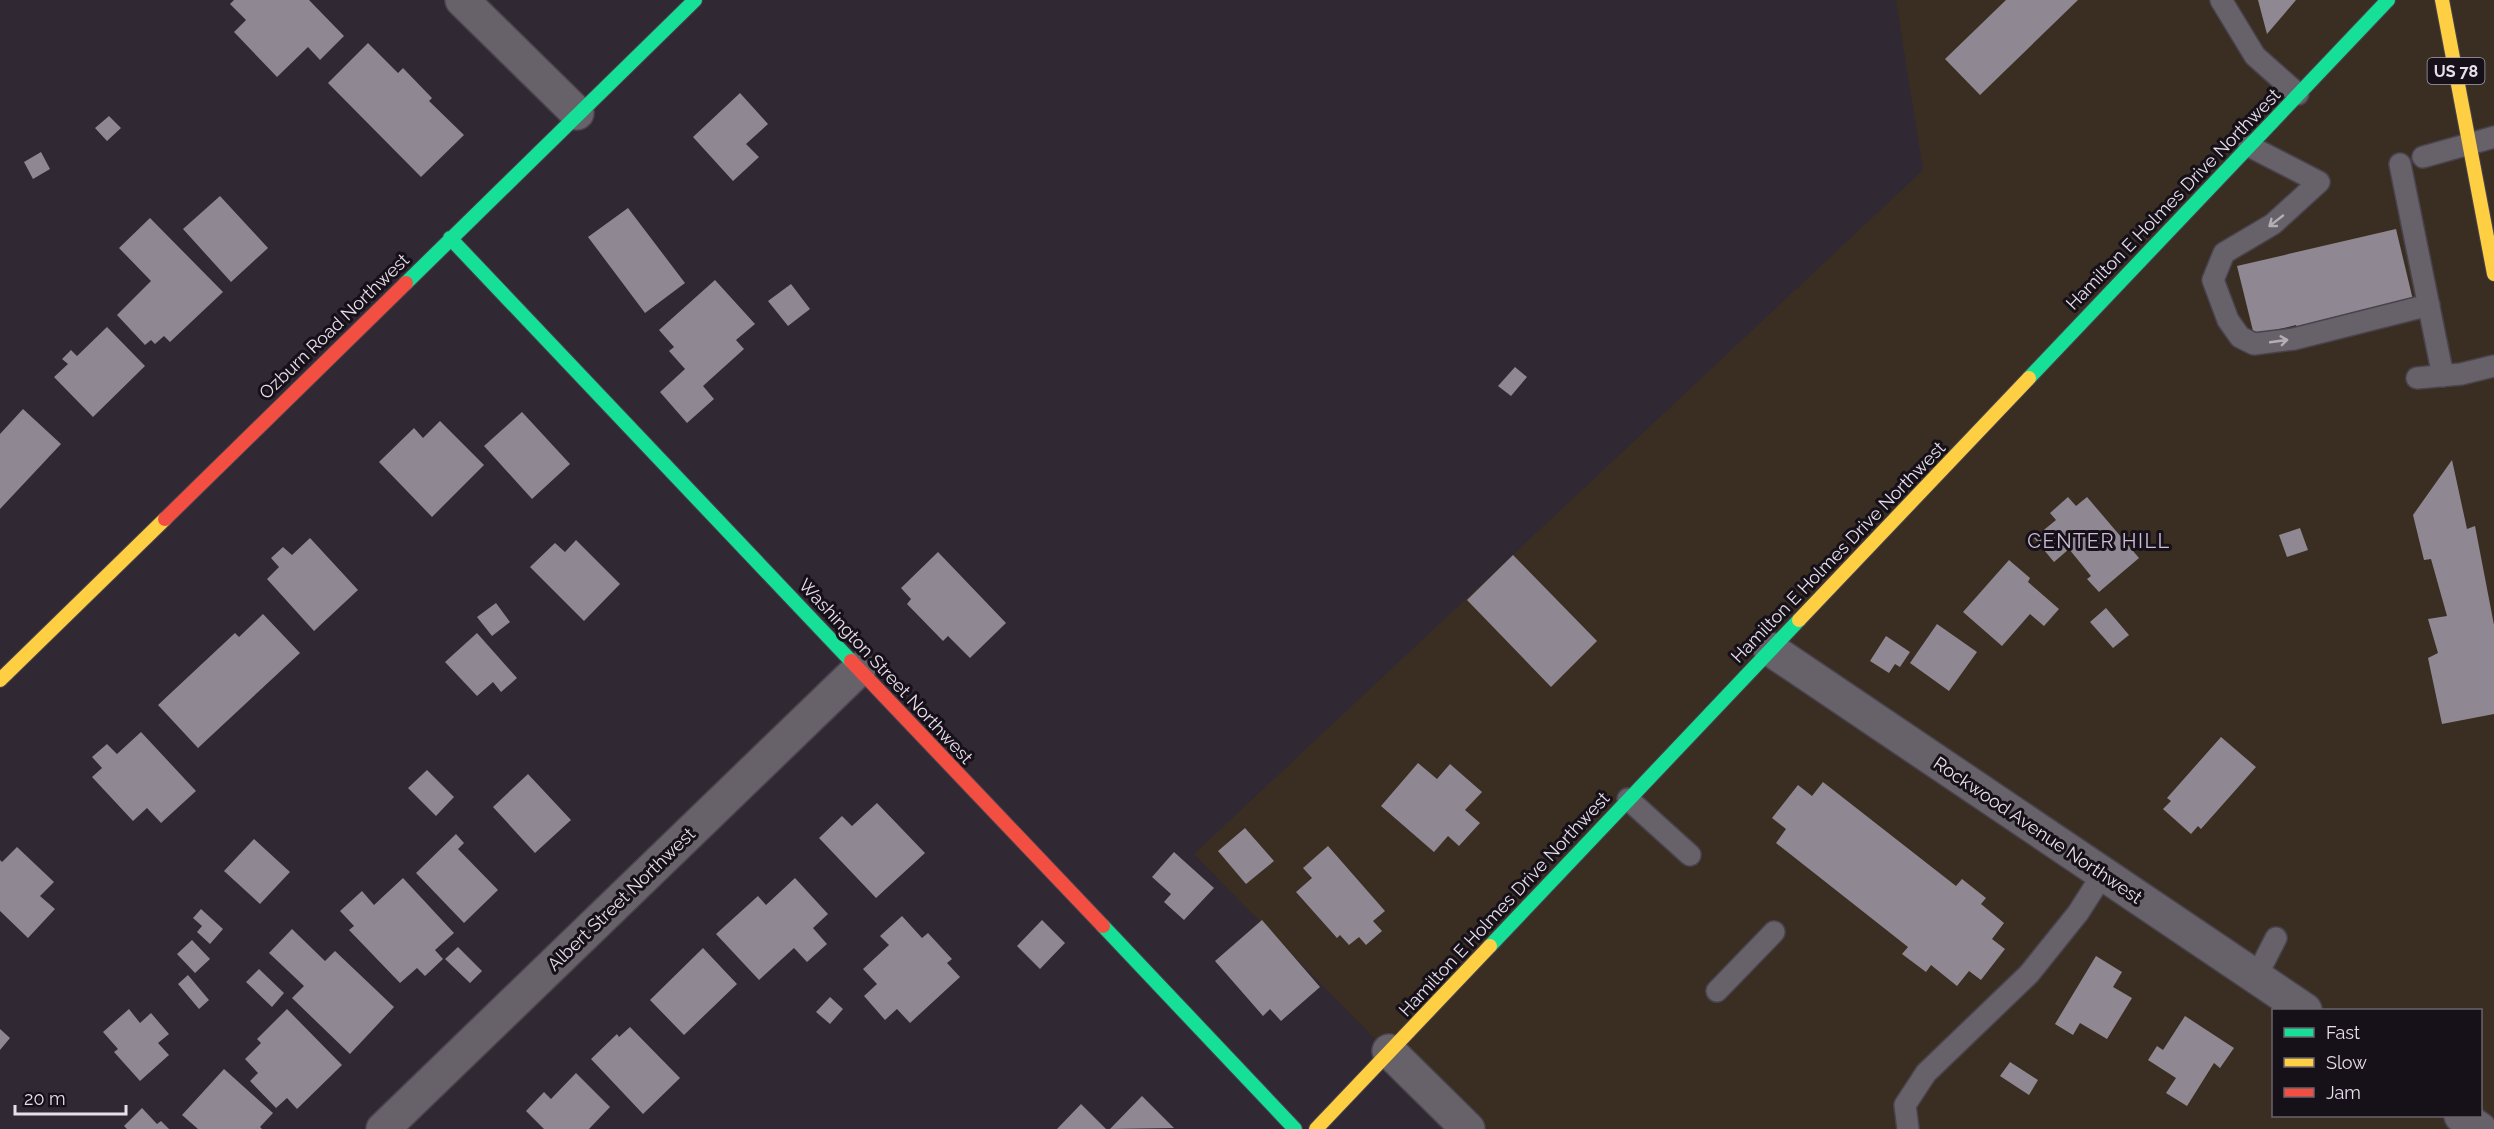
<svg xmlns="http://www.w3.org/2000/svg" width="2494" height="1129" viewBox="0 0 2494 1129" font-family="Raleway,sans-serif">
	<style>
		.commercial { fill: #3a2e23; fill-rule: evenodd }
		.building { fill: #8f8892 }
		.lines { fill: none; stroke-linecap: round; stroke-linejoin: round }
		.lane-casing { stroke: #49434d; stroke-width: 24 }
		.street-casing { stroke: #49434d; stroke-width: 36 }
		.fast-casing { stroke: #49434d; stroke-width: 16 }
		.slow-casing { stroke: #49434d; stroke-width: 16 }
		.jam-casing { stroke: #49434d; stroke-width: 16 }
		.lane { stroke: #67626a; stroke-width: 21 }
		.street { stroke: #67626a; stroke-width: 33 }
		.fast { stroke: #16e098; stroke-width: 14 }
		.slow { stroke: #ffcf43; stroke-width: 14 }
		.jam { stroke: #f24e42; stroke-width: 14 }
		.oneway { stroke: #b4adb7 }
		.labels { text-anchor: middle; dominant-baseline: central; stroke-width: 6; stroke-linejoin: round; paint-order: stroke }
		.shield { fill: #161019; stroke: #a8a1ac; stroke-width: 1.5 }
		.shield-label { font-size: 16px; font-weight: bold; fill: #e7dfeb }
		.street-label { font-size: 18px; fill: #e7dfeb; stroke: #161019 }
		.neighbourhood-label { font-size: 20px; letter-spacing: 1.5px; fill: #cebdd6; stroke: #161019 }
	</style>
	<rect width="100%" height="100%" fill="#302833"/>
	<path class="commercial" d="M1896,0H2494V1129H1463L1194,854L1923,170ZM2274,1010H2480V1116H2274Z"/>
	<path class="building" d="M234,0H309L344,36L320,60L308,47L277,77L234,32L246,20L230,4Z
		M2006,0H2078L1980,95L1945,59Z
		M2258,0H2296L2267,34Z
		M368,43L398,73L403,68L432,98L429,101L464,135L421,177L328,83Z
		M740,93L768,124L746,144L759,157L733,181L693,137Z
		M109,116L121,128L107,141L95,128Z
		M41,152L50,169L33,179L24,162Z
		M220,196L268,248L231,282L183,229Z
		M628,208L685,283L645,313L588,237Z
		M150,218L223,292L170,342L164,336L155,344L151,340L145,345L117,315L151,281L119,248Z
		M2396,229L2413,300L2298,333L2296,325L2254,335L2237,266Z
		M715,280L755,324L736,340L744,349L703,386L714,399L687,423L660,392L685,369L669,351L674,347L659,330Z
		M791,284L810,309L788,326L768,301Z
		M107,327L145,366L93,417L54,377L68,364L62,359L71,350L77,356Z
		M1515,367L1527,377L1511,396L1498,386Z
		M23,409L61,444L0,509V434Z
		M522,412L570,464L532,499L484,446Z
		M440,421L484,465L432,517L379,462L414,428L423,438Z
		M2452,460L2467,529L2475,526L2494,625V714L2442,724L2428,658L2438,653L2428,619L2447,616L2431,559L2424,560L2413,515Z
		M2068,497L2076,506L2087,497L2139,558L2099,592L2087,579L2091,576L2069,549L2054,562L2034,538L2056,520L2050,513Z
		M2300,528L2308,550L2287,557L2279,535Z
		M310,538L358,590L314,631L267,579L279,567L271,558L283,547L292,555Z
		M576,540L620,584L584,621L530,567L555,543L565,552Z
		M938,552L1006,623L970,658L948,636L943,641L907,604L911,599L901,588Z
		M1513,555L1597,641L1551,687L1467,600Z
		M2009,560L2030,578L2028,582L2059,609L2044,626L2030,614L2002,646L1963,612Z
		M496,603L510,622L492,636L477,617Z
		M2106,608L2129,635L2113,648L2090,622Z
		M263,614L300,653L198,748L158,705L235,633L239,637Z
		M1937,624L1977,652L1949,691L1910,663Z
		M477,633L517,678L501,692L493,682L477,696L445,662Z
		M1886,636L1910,652L1900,667L1895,664L1889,673L1870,661Z
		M141,732L196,791L161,823L147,808L133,821L92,777L102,768L92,757L107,744L117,754Z
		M2221,737L2256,767L2201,829L2198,826L2191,834L2163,809L2171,801L2167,798Z
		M1418,763L1437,779L1450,764L1482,792L1465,810L1480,823L1459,846L1448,836L1434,852L1381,806Z
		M427,770L454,797L436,816L408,788Z
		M528,774L571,820L535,853L493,807Z
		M1823,782L1956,886L1962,879L1986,898L1981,904L2004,923L1992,939L2005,949L1981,980L1969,971L1957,986L1931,965L1926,972L1902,954L1908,947L1776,843L1786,829L1772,818L1798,785L1812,796Z
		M877,803L925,853L876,898L819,838L842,816L852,826Z
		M1245,828L1274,861L1246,884L1218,851Z
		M456,834L464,843L458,849L498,890L464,923L416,873Z
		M254,839L290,872L260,904L224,871Z
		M1328,846L1385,911L1373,921L1382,931L1366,945L1359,937L1349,945L1340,935L1337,938L1296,892L1312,878L1303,868Z
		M17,847L54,882L40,896L55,909L28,938L0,911V860L2,862Z
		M1174,852L1214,888L1184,920L1164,902L1171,894L1152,877Z
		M403,878L454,933L435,950L443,959L425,976L417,968L400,983L349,930L354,926L340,911L362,891L374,905Z
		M795,878L828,914L813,928L827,944L807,962L794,948L759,980L716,934L758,896L766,905Z
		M201,909L223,929L210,944L197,932L202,926L193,918Z
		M902,916L922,938L928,933L952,959L947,963L960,977L910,1023L897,1009L885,1020L864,996L877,984L863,969L889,945L880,936Z
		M1042,920L1065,943L1040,969L1017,946Z
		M1262,920L1320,987L1281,1021L1270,1009L1263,1016L1215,961Z
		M292,929L325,961L335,951L394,1007L350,1054L292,998L304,986L269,953Z
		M192,940L210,959L195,973L177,954Z
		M458,947L482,971L470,983L445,959Z
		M703,948L737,984L684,1035L650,1000Z
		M2096,956L2122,972L2113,987L2132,998L2107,1039L2080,1023L2073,1035L2055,1024Z
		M259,969L284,993L272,1007L246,982Z
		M188,975L209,1000L199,1009L178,984Z
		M830,997L843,1009L830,1024L816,1012Z
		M129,1009L140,1023L151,1013L169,1034L158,1043L169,1055L140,1081L114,1052L118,1049L103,1032Z
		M287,1009L342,1065L297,1109L287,1098L276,1108L250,1081L258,1073L245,1059L261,1043L257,1039Z
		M2185,1016L2234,1048L2220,1068L2214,1063L2187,1106L2166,1093L2176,1078L2148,1060L2157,1046L2163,1050Z
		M630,1027L680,1078L643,1114L591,1059L617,1034L619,1037Z
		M0,1029L10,1038L0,1050Z
		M2010,1062L2038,1080L2029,1095L2000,1076Z
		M224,1069L273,1113L260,1127L262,1129H198L182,1115Z
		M576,1073L610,1107L589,1129H544L526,1111L544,1092L551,1099Z
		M1142,1096L1174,1128L1110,1129Z
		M1081,1104L1106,1129H1057Z
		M142,1108L157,1124L161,1121L169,1129H127L124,1126Z"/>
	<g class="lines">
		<g class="lane-casing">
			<path id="lane" d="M2221,0L2255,56L2298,94
				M2249,146L2319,182L2273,224L2224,253L2213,280L2228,320L2240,337L2254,344L2294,339L2429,305
				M2423,157L2494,137
				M2400,164L2443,376
				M2417,378L2461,374L2494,366
				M1628,799L1690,855
				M2256,977L2276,938
				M1717,991L1774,932
				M1908,1129L1905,1105L1926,1073L2029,974L2078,913L2103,874"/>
		</g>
		<g class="street-casing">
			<path id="street" d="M462,0L577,113
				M1770,649L2305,1010
				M1389,1051L1468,1129
				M2461,1116L2480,1129
				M383,1129L859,669"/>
		</g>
		<g class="fast-casing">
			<path id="fast" d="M450,238L851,661
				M406,283L695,0
				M2029,378L2388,0
				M1103,926L1295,1129
				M1490,946L1799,620"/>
		</g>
		<g class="slow-casing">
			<path id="slow" d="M2442,0L2494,274
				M1799,620L2029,378
				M0,680L165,519
				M1316,1129L1490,946"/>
		</g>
		<g class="jam-casing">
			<path id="jam" d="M165,519L406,283
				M851,661L1103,926"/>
		</g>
		<use href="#lane" class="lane"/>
		<use href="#street" class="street"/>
		<use href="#fast" class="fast"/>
		<use href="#slow" class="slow"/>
		<use href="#jam" class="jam"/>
	</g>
	<defs><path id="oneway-shaft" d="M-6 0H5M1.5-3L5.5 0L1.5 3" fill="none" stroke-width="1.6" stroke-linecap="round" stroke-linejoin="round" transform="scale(1.5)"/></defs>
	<g class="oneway">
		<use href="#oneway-shaft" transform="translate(2276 221) rotate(142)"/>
		<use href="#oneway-shaft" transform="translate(2279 341) rotate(-8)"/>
	</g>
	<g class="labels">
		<rect class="shield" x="2427.5" y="58" width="57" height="26" rx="4.5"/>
		<g class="shield-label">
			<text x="2456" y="71">US 78</text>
		</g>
		<g class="street-label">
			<text transform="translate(2173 199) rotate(-46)">Hamilton E Holmes Drive Northwest</text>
			<text transform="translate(334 326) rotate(-44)">Ozburn Road Northwest</text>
			<text transform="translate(1838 552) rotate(-46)">Hamilton E Holmes Drive Northwest</text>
			<text transform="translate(886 671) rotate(47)">Washington Street Northwest</text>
			<text transform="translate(2038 830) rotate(34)">Rockwood Avenue Northwest</text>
			<text transform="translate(621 899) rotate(-44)">Albert Street Northwest</text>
			<text transform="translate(1504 904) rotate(-47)">Hamilton E Holmes Drive Northwest</text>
		</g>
		<g class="neighbourhood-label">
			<text x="2099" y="541">CENTER HILL</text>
		</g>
	</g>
	<rect x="2272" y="1009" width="210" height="108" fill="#161019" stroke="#6a636d" stroke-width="1.5"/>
	<rect x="2284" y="1028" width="30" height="9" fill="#16e098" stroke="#6a636d" stroke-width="1.5"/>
	<text x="2326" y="1039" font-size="18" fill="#e7dfeb">Fast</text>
	<rect x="2284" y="1058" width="30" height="9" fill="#ffcf43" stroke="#6a636d" stroke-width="1.5"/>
	<text x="2326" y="1069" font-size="18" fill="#e7dfeb">Slow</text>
	<rect x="2284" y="1088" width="30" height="9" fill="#f24e42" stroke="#6a636d" stroke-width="1.5"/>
	<text x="2326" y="1099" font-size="18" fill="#e7dfeb">Jam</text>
	<path d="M15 1105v9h111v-9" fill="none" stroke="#e7dfeb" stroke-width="3"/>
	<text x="24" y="1105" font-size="18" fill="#e7dfeb" stroke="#161019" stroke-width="4.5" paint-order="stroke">20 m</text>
</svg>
